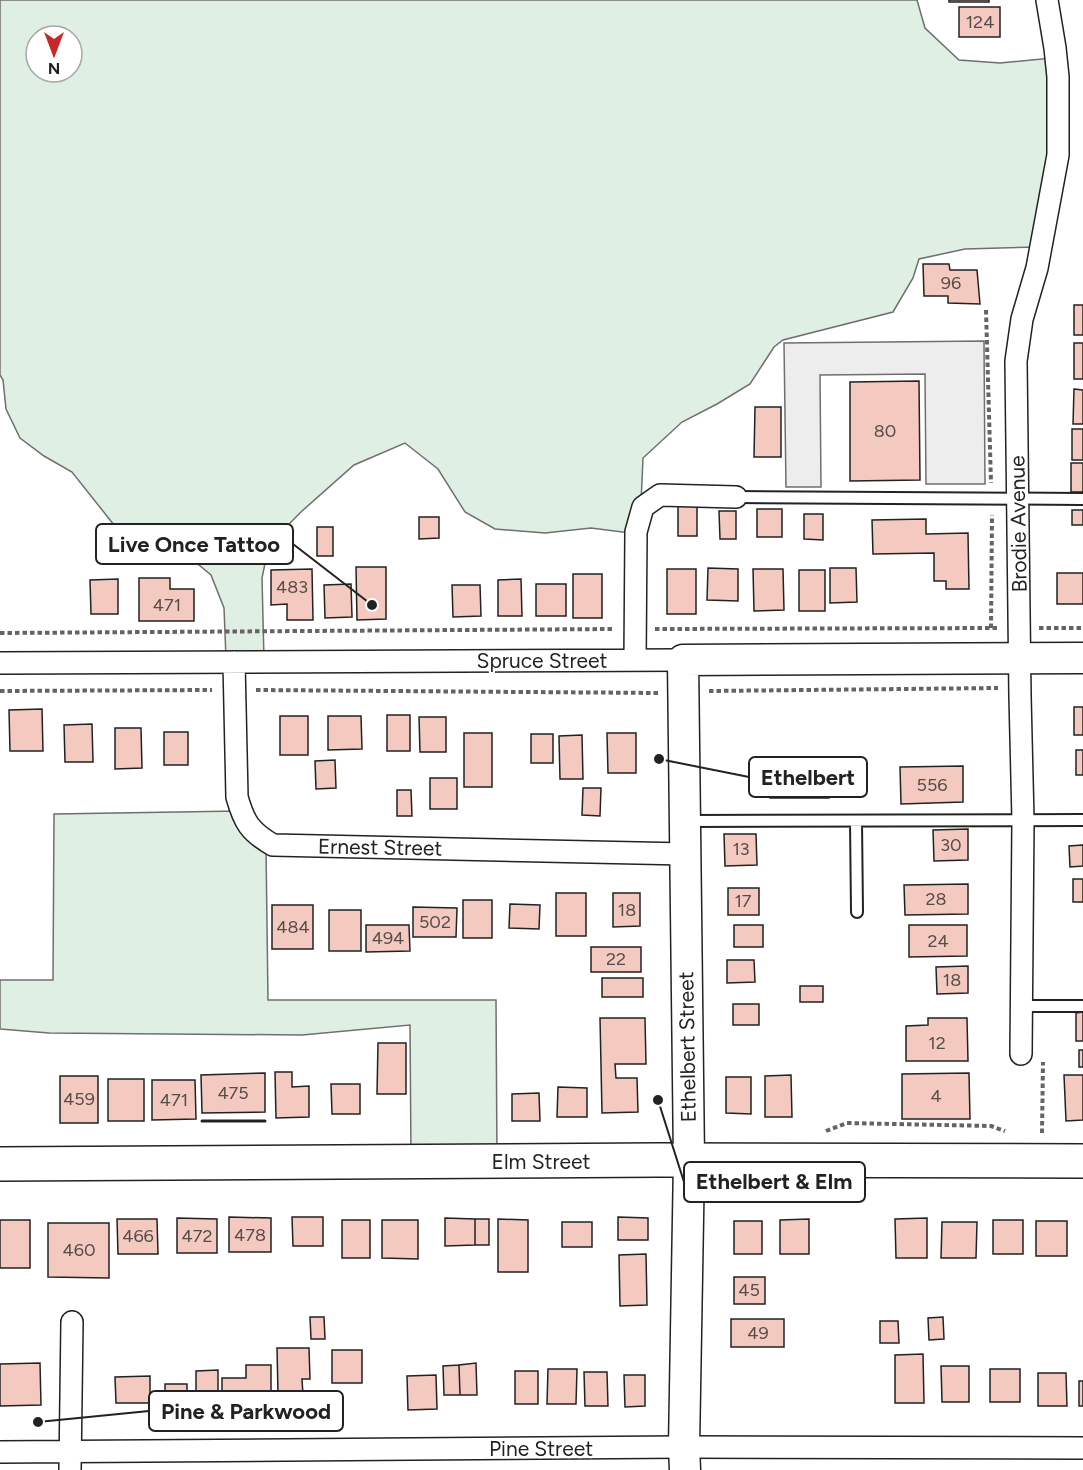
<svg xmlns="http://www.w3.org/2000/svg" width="1083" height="1470" viewBox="0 0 1083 1470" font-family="Figtree,sans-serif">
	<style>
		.green { fill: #e0efe3; stroke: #6f6f6f; stroke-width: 1.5; fill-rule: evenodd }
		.parking { fill: #ededed; stroke: #6f6f6f; stroke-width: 1.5 }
		.building { fill: #f3c9c0; stroke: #222; stroke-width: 1.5 }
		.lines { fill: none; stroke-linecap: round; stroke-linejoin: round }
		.lane-casing { stroke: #222; stroke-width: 14 }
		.street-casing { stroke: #222; stroke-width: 24 }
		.secondary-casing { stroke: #222; stroke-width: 33 }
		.primary-casing { stroke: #222; stroke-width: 36 }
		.path { stroke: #646464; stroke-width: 4; stroke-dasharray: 4.5 3; stroke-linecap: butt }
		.lane { stroke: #fff; stroke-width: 10 }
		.street { stroke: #fff; stroke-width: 21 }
		.secondary { stroke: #fff; stroke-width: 30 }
		.primary { stroke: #fff; stroke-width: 33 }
		.wall { stroke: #222; stroke-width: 3 }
		.labels { text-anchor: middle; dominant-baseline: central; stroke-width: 4.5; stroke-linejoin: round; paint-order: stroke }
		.number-label { font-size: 18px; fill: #564c4a }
		.street-label { font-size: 21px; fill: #222; stroke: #fff }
		.leader { fill: none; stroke: #222; stroke-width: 2 }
		.callout-dot { fill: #222; stroke: #fff; stroke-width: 2 }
		.callout { fill: #fff; stroke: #222; stroke-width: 2 }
		.callout-label { font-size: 22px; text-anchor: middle; font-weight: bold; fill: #222 }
	</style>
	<rect width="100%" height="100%" fill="#fff"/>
	<path class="green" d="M0,0H917L925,28L959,60L1000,63L1052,58L1055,154L1036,247L965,249L919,259L913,278L893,312L783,340L774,347L750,384L717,404L682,422L643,458L641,503L630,533L591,528L545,533L495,529L465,512L438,469L405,443L354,465L302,511L269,544L262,578L264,659L226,658L224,608L211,575L182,551L149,542L118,530L72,472L44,456L20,438L6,409L3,380L0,375ZM36,36H72V72H36Z
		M239,811L266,848L268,1000H496L497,1159H411L410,1025L302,1035L49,1033L0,1029V980H53L54,814Z"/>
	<path class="parking" d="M984,341L985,484H926L925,374L820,375L821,487H786L784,343Z"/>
	<path class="building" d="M949,0H989V2H949Z
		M959,7H1000V37H959Z
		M923,264H949L950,270H977L980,304L948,303V296H924Z
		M1074,305H1083V335H1074Z
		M1074,343H1083V379H1074Z
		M919,381L920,480L850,481V382Z
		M1074,389L1083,390V424H1073Z
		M755,407H781V457H754Z
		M1072,429H1083V460H1072Z
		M1071,463H1083V492H1071Z
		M678,506H697V536H678Z
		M757,509H782V537H757Z
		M1072,510H1083V525H1072Z
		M719,511H736V539H720Z
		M804,514H823V540L804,539Z
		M419,517H439V538L419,539Z
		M926,519V534L968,533L969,589H946V581H934V553L873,554L872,520Z
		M317,527H333V556H317Z
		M356,567H386V619L357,620Z
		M708,568L738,569V601L707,600Z
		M830,568H856L857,602L830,603Z
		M312,569L313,620H287V604L271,605V570Z
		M667,569H696V614H667Z
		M753,569H783L784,610L754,611Z
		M799,570H825V611H799Z
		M1057,573H1083V604H1057Z
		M573,574H602V618H573Z
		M139,578H170V589H194V621H139Z
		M118,579V614H91L90,580Z
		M521,579L522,616H498V580Z
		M351,584L352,617L325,618L324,585Z
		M536,584H566V616H536Z
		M452,585H480L481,616L453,617Z
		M1074,707H1083V735H1074Z
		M42,709L43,751H10L9,710Z
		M387,715H410V751H387Z
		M280,716H308V755H280Z
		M328,716H361L362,749L328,750Z
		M419,717H446V752H420Z
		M92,724L93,762H65L64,725Z
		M115,728H141L142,768L115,769Z
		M164,732H188V765H164Z
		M464,733H492V787H464Z
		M607,733H636V773H608Z
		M531,734H553V763H531Z
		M582,735L583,779H560L559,736Z
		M1076,750H1083V775H1076Z
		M335,760L336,788L316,789L315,761Z
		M828,764L829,798H770L769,771H795V765Z
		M963,766V802L901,804L900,767Z
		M430,778H457V809H430Z
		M583,788H601L600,816L582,815Z
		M397,790H411L412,816H397Z
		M968,829V860L934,861L933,830Z
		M724,834H756L757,865L725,866Z
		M1083,845V866L1070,867L1069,846Z
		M1073,879H1083V902H1073Z
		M968,884V914L905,915L904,885Z
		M728,888H759V915H728Z
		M556,893H586V936H556Z
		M613,893H640V926L613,927Z
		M463,900H492V938H463Z
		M510,904L540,905L539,929L509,928Z
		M272,905H313V949H272Z
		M413,907L457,908L456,937H413Z
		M329,910H361V951H329Z
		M366,925H409L410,951L366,952Z
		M734,925H763V947H734Z
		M909,925H967V956L909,957Z
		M591,947H641V972H591Z
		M727,960H754L755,982L727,983Z
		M968,966V993L937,994L936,967Z
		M602,978H643V997H602Z
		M800,986H823V1002H800Z
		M733,1004H759V1025H733Z
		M1083,1012V1041H1076V1013Z
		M600,1018H645L646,1064H615L616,1078H637L638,1112L602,1113Z
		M928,1018H967L968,1061H906V1026L928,1025Z
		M378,1043H406V1094H377Z
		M1079,1050H1083V1067H1079Z
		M275,1072H292V1087L309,1086V1117L276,1118Z
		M265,1073V1112L202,1113L201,1075Z
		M969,1073L970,1119H902V1074Z
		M791,1075L792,1117H765V1076Z
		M1064,1075H1083V1120L1066,1121Z
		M60,1076H98V1123H60Z
		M726,1077H751V1114L726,1113Z
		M108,1079H144V1121H108Z
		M152,1080H195L196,1119L152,1120Z
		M331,1084H360V1114H332Z
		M558,1087L587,1088V1117H557Z
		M539,1093L540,1121H512V1094Z
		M229,1217L271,1218V1252H229Z
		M292,1217H323V1246H293Z
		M618,1217L648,1218V1240H618Z
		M177,1218L217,1219V1253H177Z
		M445,1218L475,1219V1245L445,1246Z
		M927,1218V1258H896L895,1219Z
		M117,1219H157L158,1254H118Z
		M475,1219H489V1245H475Z
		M498,1219L528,1220V1272H498Z
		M809,1219V1254H780V1220Z
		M0,1220H30V1268H0Z
		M342,1220H370V1258H342Z
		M382,1220H418V1259L382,1258Z
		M993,1220H1023V1254H993Z
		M734,1221H762V1254H734Z
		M1036,1221H1067V1256H1036Z
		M562,1222H592V1247H562Z
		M942,1222H977L976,1258H941Z
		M48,1223H109V1278L48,1277Z
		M646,1254L647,1305L620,1306L619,1255Z
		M734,1277H765V1304H734Z
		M310,1317H324L325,1339H311Z
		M943,1317L944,1339L929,1340L928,1318Z
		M731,1319H784V1347H731Z
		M880,1321H898L899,1343H880Z
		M277,1348H309L310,1379H302L303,1395H278Z
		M332,1350H362V1383H332Z
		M923,1354L924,1403H895V1355Z
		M40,1363L41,1405L0,1406V1364Z
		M476,1363L477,1395H460L459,1365Z
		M246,1365H271V1407H251V1415H222V1378H246Z
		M459,1365L460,1395H444L443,1366Z
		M941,1366H969V1402H942Z
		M548,1369H577L576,1404H547Z
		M990,1369H1020V1402H990Z
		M218,1370V1417H196V1371Z
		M515,1371H538V1404H515Z
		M584,1372H607L608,1406H585Z
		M1038,1373H1066L1067,1406H1038Z
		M436,1375L437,1409L408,1410L407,1376Z
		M624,1375H645V1406L625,1407Z
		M150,1376V1403H116L115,1377Z
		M1079,1381H1083V1406H1079Z
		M165,1384H187V1417H165Z"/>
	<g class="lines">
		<g class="lane-casing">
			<path id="lane" d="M736,497L1083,499
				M688,821L1083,820
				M856,821L857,912
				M1022,1006H1083"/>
		</g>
		<g class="street-casing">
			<path id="street" d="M635,660L636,532L643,507L660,495L736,497
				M234,662L237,797C244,822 250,832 273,845L685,854
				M0,663L683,660
				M1021,1054L1023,820L1020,696L1016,361L1022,319L1037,268L1058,155V77L1055,48L1047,0
				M0,1452L684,1447L1083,1448
				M70,1470L72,1322"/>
		</g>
		<g class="secondary-casing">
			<path id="secondary" d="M685,1470L684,1447L689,1161L683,660L1083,658"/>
		</g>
		<g class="primary-casing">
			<path id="primary" d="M0,1164L658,1160L1083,1161"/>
		</g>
		<path class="path" d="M986,310L991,483
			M991,628L992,515
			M1039,628H1083
			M655,629L998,628
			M0,633L614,629
			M256,690L659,693
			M0,691L212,690
			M709,691L998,688
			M826,1131L847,1123L991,1126L1005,1131
			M1042,1133L1043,1062"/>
		<use href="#lane" class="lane"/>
		<use href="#street" class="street"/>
		<use href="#secondary" class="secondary"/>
		<use href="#primary" class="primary"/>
		<path class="wall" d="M202,1121H265"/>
	</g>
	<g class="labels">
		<g class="number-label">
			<text x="980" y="22">124</text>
			<text x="951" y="283">96</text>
			<text x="885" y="431">80</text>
			<text x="292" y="587">483</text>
			<text x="167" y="605">471</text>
			<text x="932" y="785">556</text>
			<text x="951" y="845">30</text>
			<text x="741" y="849">13</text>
			<text x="936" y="899">28</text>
			<text x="743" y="901">17</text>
			<text x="627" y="910">18</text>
			<text x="435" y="922">502</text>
			<text x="293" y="927">484</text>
			<text x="388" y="938">494</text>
			<text x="938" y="941">24</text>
			<text x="616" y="959">22</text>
			<text x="952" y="980">18</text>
			<text x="937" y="1043">12</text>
			<text x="233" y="1093">475</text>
			<text x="936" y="1096">4</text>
			<text x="79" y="1099">459</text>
			<text x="174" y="1100">471</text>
			<text x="250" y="1235">478</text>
			<text x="138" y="1236">466</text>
			<text x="197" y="1236">472</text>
			<text x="79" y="1250">460</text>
			<text x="749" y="1290">45</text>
			<text x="758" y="1333">49</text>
		</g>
		<g class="street-label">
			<text transform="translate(1018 524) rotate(-91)">Brodie Avenue</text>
			<text x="542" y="660">Spruce Street</text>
			<text transform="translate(380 847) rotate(1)">Ernest Street</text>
			<text transform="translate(687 1047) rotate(-91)">Ethelbert Street</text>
			<text x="541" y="1161">Elm Street</text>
			<text x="541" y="1448">Pine Street</text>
		</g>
	</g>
	<path class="leader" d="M372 605L293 544M659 759L749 777M658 1100L684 1182M38 1422L149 1411"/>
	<g class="callout-dot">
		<circle cx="372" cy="605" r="6"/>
		<circle cx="659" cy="759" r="6"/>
		<circle cx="658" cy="1100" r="6"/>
		<circle cx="38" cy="1422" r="6"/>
	</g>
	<g class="callout">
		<rect x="96" y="524" width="197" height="40" rx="6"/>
		<rect x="749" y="757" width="118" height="40" rx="6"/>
		<rect x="684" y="1162" width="181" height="40" rx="6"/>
		<rect x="149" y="1391" width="194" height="40" rx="6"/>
	</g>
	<g class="callout-label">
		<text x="194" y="552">Live Once Tattoo</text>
		<text x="808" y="785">Ethelbert</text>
		<text x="774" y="1189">Ethelbert &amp; Elm</text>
		<text x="246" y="1419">Pine &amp; Parkwood</text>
	</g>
	<g transform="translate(54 54) rotate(180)"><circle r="28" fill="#ffffff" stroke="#a7a7a7" stroke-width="1.5"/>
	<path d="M0-4.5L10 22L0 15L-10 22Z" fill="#c62828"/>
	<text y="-9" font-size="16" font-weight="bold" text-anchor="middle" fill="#222222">N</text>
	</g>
</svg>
